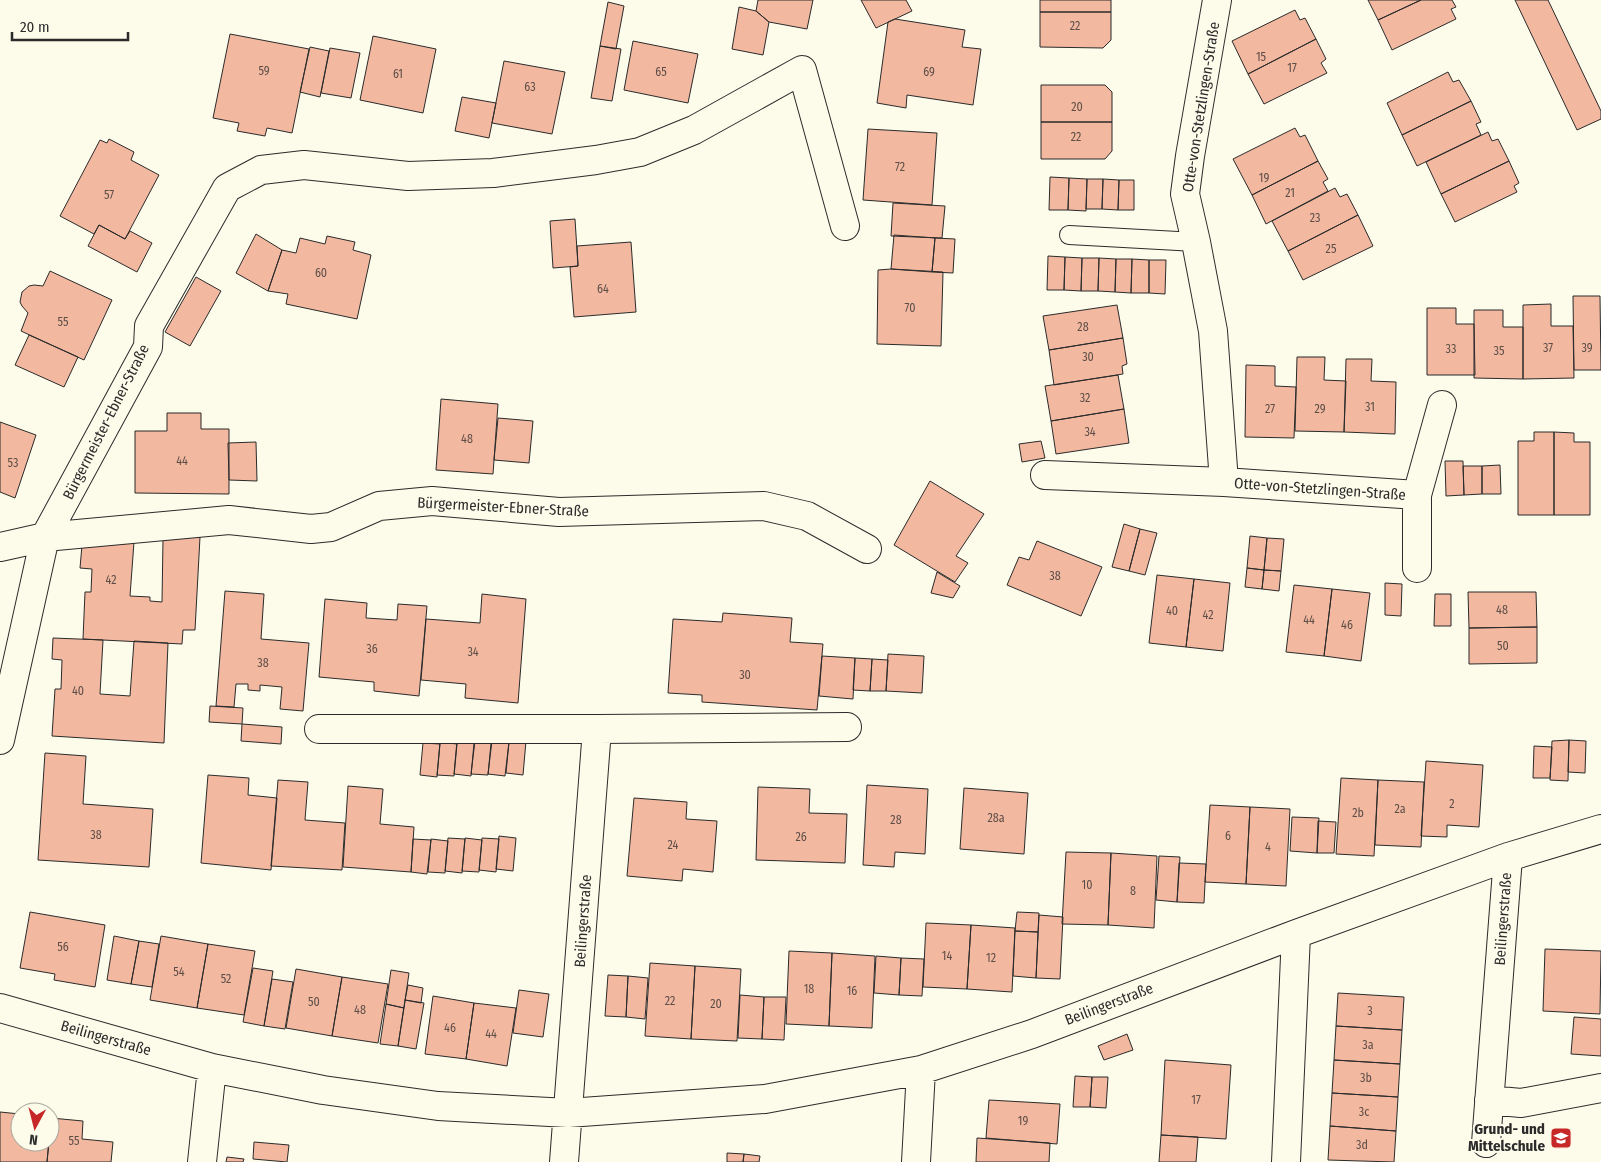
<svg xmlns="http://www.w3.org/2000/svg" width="1601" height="1162" viewBox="0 0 1601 1162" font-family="'Fira Sans Condensed',sans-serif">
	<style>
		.building { fill: #f2b8a0; stroke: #2b2b2b }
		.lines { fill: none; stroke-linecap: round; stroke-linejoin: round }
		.lane-casing { stroke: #2b2b2b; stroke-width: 20 }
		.street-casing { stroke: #2b2b2b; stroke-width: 30 }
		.lane { stroke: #fdfbea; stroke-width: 18 }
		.street { stroke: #fdfbea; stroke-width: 28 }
		.labels { text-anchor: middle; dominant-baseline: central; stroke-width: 4; stroke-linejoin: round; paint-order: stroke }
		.number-label { font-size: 12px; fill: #5d4e48 }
		.street-label { font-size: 15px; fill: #2b2b2b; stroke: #fdfbea }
		.poi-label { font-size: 15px; font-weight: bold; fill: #2b2b2b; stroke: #fdfbea; text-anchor: end }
	</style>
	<rect width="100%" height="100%" fill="#fdfbea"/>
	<path class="building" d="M758,0H813L807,29L769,22L756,11Z
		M861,0H906L912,11L876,28Z
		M1040,0H1111V12H1040Z
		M1368,0H1421L1378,20Z
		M1421,0H1452L1456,7L1451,9L1456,19L1392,50L1378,20Z
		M1515,0H1548L1601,111V119L1577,130Z
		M608,2L624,6L616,49L600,46Z
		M739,7L756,11L769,22L763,55L732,49Z
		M1295,10L1300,20L1305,18L1316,39L1248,74L1232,41Z
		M1040,12H1111V40L1103,48L1040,47Z
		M895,19L965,30L962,47L981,49L973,105L907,95L906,108L877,103L888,22Z
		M230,34L309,49L292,133L267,128L265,136L237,131L239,123L213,118Z
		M373,36L436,49L423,113L360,100Z
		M1316,39L1326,59L1321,63L1327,73L1264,104L1248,74Z
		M633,41L698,54L688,103L624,90Z
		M600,46L621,49L612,101L591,98Z
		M310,47L329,51L320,97L300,92Z
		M330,48L360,53L351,98L321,93Z
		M504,61L565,72L552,134L492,123Z
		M1448,72L1453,82L1459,80L1471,101L1402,135L1387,103Z
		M1041,85H1105L1112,92V122H1041Z
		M462,97L496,103L489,138L455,131Z
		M1471,101L1481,122L1476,124L1481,135L1417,166L1402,135Z
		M1041,122H1112V151L1105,159H1041Z
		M1295,128L1300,137L1305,135L1318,161L1252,195L1233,159Z
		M868,129L937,133L932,205L863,200Z
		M1488,132L1492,141L1498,139L1509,161L1441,194L1426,162Z
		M109,139L134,152L131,160L159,175L125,239L99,225L94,234L60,216L100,140L107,143Z
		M1318,161L1328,179L1323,182L1328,191L1266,224L1252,195Z
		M1509,161L1519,183L1514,186L1517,192L1455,222L1441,194Z
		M1050,177L1069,178L1068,210H1049Z
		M1069,178L1087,179L1086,211L1068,210Z
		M1087,179H1103L1102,209H1086Z
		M1103,179L1119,180L1118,210L1102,209Z
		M1119,180H1134V210H1118Z
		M1335,188L1340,197L1347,194L1358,215L1288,251L1272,221Z
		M893,203L945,206L942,238L891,236Z
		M1358,215L1373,246L1303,280L1288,251Z
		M575,219L578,266L553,268L550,221Z
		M99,225L125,239L130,231L152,243L137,272L88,246Z
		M256,234L282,250L268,291L236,273Z
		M894,235L935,238L932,272L891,269Z
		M327,236L355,242L353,250L371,255L357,319L286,304L288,294L268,291L282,250L296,253L300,238L325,244Z
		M935,238L955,239L953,273L932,272Z
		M631,242L636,312L574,317L570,267L578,266L577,246Z
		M1048,256L1065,257L1064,290H1047Z
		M1065,257L1082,258L1081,291L1064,290Z
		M1082,258H1099L1098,291H1081Z
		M1099,258L1116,259L1115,292L1098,291Z
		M1116,259H1132L1131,293L1115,292Z
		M1132,259L1149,260V293H1131Z
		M1149,260H1166L1165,294L1149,293Z
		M891,269L943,272L941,346L877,344L878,270Z
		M50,271L112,300L84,360L21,331L28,313L22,306L20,302L22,292L29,286L34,285L43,286Z
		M196,277L221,291L190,346L165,332Z
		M1573,296H1600L1601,370H1574Z
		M1551,304V326H1573L1574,378L1523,379V305Z
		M1117,305L1123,338L1049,350L1043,316Z
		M1427,308H1456V324H1474L1475,375H1427Z
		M1474,310H1503V327H1523V379L1474,378Z
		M29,335L78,357L64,387L15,365Z
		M1123,338L1127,364L1122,366L1123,374L1054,385L1049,350Z
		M1297,357H1325L1324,380L1346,381L1344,432L1295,431Z
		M1346,359H1372L1371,381L1396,382L1395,434L1344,432Z
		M1246,365L1275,366V386L1296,387L1294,438L1245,437Z
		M1118,375L1124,409L1051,421L1045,386Z
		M441,399L498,404L493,474L436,470Z
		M1124,409L1129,443L1056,454L1051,421Z
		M167,413H201V429H229V494L135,493V431H167Z
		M498,418L533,421L529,463L494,460Z
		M0,422L36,435L15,498L0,492Z
		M1534,432H1554V515H1518V441H1534Z
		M1554,432L1574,433V442H1590V515H1554Z
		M1041,441L1045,458L1022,462L1019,444Z
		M256,442L257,481L229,480L228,443Z
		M1445,461H1463L1464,495L1446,496Z
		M1500,465L1501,494H1482V466Z
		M1463,466H1482V494L1464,495Z
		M930,481L984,514L956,556L968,563L955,582L894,545Z
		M1124,524L1140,529L1129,571L1112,567Z
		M1140,529L1157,533L1145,575L1129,571Z
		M1250,536L1267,538L1264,570L1247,568Z
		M200,537L195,630H183L182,644L83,639L85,592H91L92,569L80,568L82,545L134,542L130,596L150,597V601L162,602L163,539Z
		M1267,538L1284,539L1281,571L1264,570Z
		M1037,541L1102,567L1081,616L1007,585L1019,557L1029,560Z
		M1247,568L1264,570L1262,589L1245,587Z
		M1264,570L1281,571L1279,591L1262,589Z
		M937,572L960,586L953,598L931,593Z
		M1157,575L1194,579L1186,647L1149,643Z
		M1194,579L1230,583L1223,651L1186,647Z
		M1385,583L1402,584L1401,616L1385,615Z
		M1294,585L1332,589L1324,656L1286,652Z
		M1332,589L1370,593L1361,661L1324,656Z
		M225,591L264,594L261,639L309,643L303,711L280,709L282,687L260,685V691L248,690V684H236L234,707L216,706Z
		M1468,592H1536L1537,627L1469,628Z
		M482,594L526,599L518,703L465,698L466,684L421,680L426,619L480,623Z
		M1435,594H1451V626H1434Z
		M325,599L367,603L366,618L397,620L398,604L427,606L419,696L374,691V682L319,677Z
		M723,613L792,618L790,642L823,644L817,710L702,702V695L668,693L673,619L722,622Z
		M1537,627V663L1469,664V628Z
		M53,638L103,640L100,694L130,696L134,641L168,643L164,743L52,736L55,689H61L62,660L52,659Z
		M888,654L924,656L922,693L886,691Z
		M822,656L855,658L853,699L819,696Z
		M855,658L872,659L870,691L853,690Z
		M872,659L888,660L886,691H870Z
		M210,706L243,708L242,724L209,722Z
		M242,724L282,727L281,744L241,741Z
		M1569,740L1586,741L1585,773L1568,772Z
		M1569,740L1568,781L1550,780L1552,741Z
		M457,741L474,743L471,776L454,774Z
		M475,741L491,743L488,775L471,774Z
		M492,741L509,742L505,776L488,774Z
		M526,741L523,775L506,773L509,742Z
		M440,742L457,744L454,776L437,775Z
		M423,743L440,744L437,777L420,775Z
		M1534,746L1552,747L1550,778H1533Z
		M45,753L86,756L83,804L153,809L149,867L38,860Z
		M1426,761L1483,765L1479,827L1447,825V837L1421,836Z
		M208,775L249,778L248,795L277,798L271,870L201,863Z
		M1341,778L1378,780L1374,856L1336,854Z
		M278,780L308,782L305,820L345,823L342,870L271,866Z
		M1378,780L1424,782L1421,847L1375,845Z
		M867,785L928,789L925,854L895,852L894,867L863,865Z
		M348,786L383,789L380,824L414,827L411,872L343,867Z
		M758,787L810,789L809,813L847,814L845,863L756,860Z
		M964,788L1028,793L1024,854L960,849Z
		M634,798L687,802L686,819L717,821L713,872L683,869L682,881L627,876Z
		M1210,805L1250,807L1246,884L1205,882Z
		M1250,807L1290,809L1286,886L1246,884Z
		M1292,817L1319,818L1317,853L1290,851Z
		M1318,821L1336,822L1334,853H1317Z
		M499,836L516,838L513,871L496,869Z
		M448,838L465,839L462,873L445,871Z
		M465,838L482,840L479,872L462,871Z
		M482,838L499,839L496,872L479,870Z
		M413,839L431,840L427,874L411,872Z
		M431,839L448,841L445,873L428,872Z
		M1066,852L1111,853L1108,925L1062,924Z
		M1111,853L1157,856L1154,928L1108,925Z
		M1159,856L1180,857L1177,902L1156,900Z
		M1179,863L1206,864L1204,903L1177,902Z
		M30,912L105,925L95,987L54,980L55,974L20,968Z
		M1017,912L1039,913L1038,932L1015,931Z
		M1039,915L1063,917L1060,979L1036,978Z
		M926,923L971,925L967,989L923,987Z
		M971,925L1015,928L1012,992L967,989Z
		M1015,931L1038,932L1036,978L1013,976Z
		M114,936L139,941L131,984L107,980Z
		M161,936L208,944L197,1008L150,1000Z
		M139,941L159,944L152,987L131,984Z
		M208,944L255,951L244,1015L197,1008Z
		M1545,949L1601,951L1600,1014L1543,1011Z
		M789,951L832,953L829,1026L786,1024Z
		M832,953L875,956L872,1028L829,1026Z
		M876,956L901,958L899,995L874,993Z
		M901,958L924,959L922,996L899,995Z
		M650,963L695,966L691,1039L645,1036Z
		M695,966L741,969L737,1041L691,1039Z
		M253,968L273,971L264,1026L243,1022Z
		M296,969L342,977L332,1036L286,1028Z
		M391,970L409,973L404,1008L386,1004Z
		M608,975L628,976L626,1017L605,1016Z
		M628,976L648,978L645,1019L626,1017Z
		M342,977L388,984L378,1043L332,1036Z
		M272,979L293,982L285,1029L264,1026Z
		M408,985L423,988L421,1003L405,1000Z
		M519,990L549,994L543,1037L513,1033Z
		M1338,993L1404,997L1402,1030L1336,1026Z
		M740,995L764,997L762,1039L738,1038Z
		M433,996L474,1003L466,1059L425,1054Z
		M764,997H786L784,1040L762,1039Z
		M405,1000L424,1003L416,1049L398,1046Z
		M474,1003L516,1008L507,1066L466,1059Z
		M386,1004L404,1008L398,1046L380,1044Z
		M1574,1017L1601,1019V1056L1571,1054Z
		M1336,1026L1402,1030L1400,1064L1334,1060Z
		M1127,1034L1133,1050L1104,1060L1098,1046Z
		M1165,1060L1231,1065L1226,1139L1161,1135Z
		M1334,1060L1400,1064L1398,1097L1332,1093Z
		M1075,1076L1092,1077L1090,1107H1073Z
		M1092,1077H1108L1106,1108L1090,1107Z
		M1332,1093L1398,1097L1396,1131L1330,1126Z
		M989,1100L1060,1104L1057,1144L986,1138Z
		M0,1112L20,1114V1142H49L47,1162H0Z
		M51,1118L83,1121L82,1139L113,1142L111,1162H47Z
		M1330,1126L1396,1131L1394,1162L1328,1160Z
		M1161,1135L1198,1137L1196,1162H1159Z
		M977,1138L1050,1143L1049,1162H976Z
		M254,1142L289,1145L287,1162L253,1159Z
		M727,1153L744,1154L743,1162H727Z
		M744,1154L760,1156L759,1162H743Z
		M227,1157L244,1159L243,1162H226Z"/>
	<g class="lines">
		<g class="lane-casing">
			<path id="lane" d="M1069,235L1196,242"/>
		</g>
		<g class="street-casing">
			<path id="street" d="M1217,0L1190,156L1185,194L1196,242L1213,331L1224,482
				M1045,475L1224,482L1417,495L1442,405
				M0,547L45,537L229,520L311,529L331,527L379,506L432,501L559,512L764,506L807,516L867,549
				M1417,568V495
				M319,729H597
				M0,740L45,537L148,347L149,326L227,188L261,170L304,165L408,176L493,173L596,160L640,152L694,130L802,70L845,226
				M0,1008L212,1068L323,1090L438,1106L568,1113L765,1099L921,1070L1032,1034L1296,934L1508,857L1601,829
				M1489,1100L1521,1103L1601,1088
				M1486,1143L1508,857
				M202,1162L212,1068
				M564,1162L597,729L847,727
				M916,1162L921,1070
				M1286,1162L1296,934"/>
		</g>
		<use href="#lane" class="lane"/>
		<use href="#street" class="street"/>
	</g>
	<defs>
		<g id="school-square" transform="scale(1.125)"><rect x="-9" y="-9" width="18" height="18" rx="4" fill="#c62828" stroke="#fdfbea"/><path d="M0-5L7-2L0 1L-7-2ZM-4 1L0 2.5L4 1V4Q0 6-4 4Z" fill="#fff"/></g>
	</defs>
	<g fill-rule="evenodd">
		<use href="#school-square" x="1561" y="1138"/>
	</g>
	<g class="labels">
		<g class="number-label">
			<text x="1075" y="26">22</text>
			<text x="1261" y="57">15</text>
			<text x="1292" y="68">17</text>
			<text x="264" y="71">59</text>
			<text x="661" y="72">65</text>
			<text x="929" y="72">69</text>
			<text x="398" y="74">61</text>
			<text x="530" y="87">63</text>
			<text x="1077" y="107">20</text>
			<text x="1076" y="137">22</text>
			<text x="900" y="167">72</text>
			<text x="1264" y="178">19</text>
			<text x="1290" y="193">21</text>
			<text x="109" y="195">57</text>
			<text x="1315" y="218">23</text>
			<text x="1331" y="249">25</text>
			<text x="321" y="273">60</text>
			<text x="603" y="289">64</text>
			<text x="910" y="308">70</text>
			<text x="63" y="322">55</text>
			<text x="1083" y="327">28</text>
			<text x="1548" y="348">37</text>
			<text x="1587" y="348">39</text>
			<text x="1451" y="349">33</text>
			<text x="1499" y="351">35</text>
			<text x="1088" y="357">30</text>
			<text x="1085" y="398">32</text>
			<text x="1370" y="407">31</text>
			<text x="1270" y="409">27</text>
			<text x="1320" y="409">29</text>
			<text x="1090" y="432">34</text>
			<text x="467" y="439">48</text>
			<text x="182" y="461">44</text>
			<text x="13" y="463">53</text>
			<text x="1055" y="576">38</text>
			<text x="111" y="580">42</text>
			<text x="1502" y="610">48</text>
			<text x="1172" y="611">40</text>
			<text x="1208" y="615">42</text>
			<text x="1309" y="620">44</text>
			<text x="1347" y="625">46</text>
			<text x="1503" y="646">50</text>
			<text x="372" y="649">36</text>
			<text x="473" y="652">34</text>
			<text x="263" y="663">38</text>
			<text x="745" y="675">30</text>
			<text x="78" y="691">40</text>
			<text x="1452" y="804">2</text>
			<text x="1400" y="809">2a</text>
			<text x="1358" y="813">2b</text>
			<text x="996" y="818">28a</text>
			<text x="896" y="820">28</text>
			<text x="96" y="835">38</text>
			<text x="1228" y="836">6</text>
			<text x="801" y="837">26</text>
			<text x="673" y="845">24</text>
			<text x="1268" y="847">4</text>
			<text x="1087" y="885">10</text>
			<text x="1133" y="891">8</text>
			<text x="63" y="947">56</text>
			<text x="947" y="956">14</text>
			<text x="991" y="958">12</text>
			<text x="179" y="972">54</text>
			<text x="226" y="979">52</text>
			<text x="809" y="989">18</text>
			<text x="852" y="991">16</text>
			<text x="670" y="1001">22</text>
			<text x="314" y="1002">50</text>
			<text x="716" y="1004">20</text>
			<text x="360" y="1010">48</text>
			<text x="1370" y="1011">3</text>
			<text x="450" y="1028">46</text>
			<text x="491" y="1034">44</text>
			<text x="1368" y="1045">3a</text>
			<text x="1366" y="1078">3b</text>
			<text x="1196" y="1100">17</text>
			<text x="1364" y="1112">3c</text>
			<text x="1023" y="1121">19</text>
			<text x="74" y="1141">55</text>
			<text x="1362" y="1145">3d</text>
		</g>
		<g class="street-label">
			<text transform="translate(1201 107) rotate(-81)">Otte-von-Stetzlingen-Straße</text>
			<text transform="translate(106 422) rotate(-63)">Bürgermeister-Ebner-Straße</text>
			<text transform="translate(1320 489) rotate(4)">Otte-von-Stetzlingen-Straße</text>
			<text transform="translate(503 507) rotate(3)">Bürgermeister-Ebner-Straße</text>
			<text transform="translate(1503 919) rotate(-86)">Beilingerstraße</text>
			<text transform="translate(583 921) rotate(-86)">Beilingerstraße</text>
			<text transform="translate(1109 1004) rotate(-21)">Beilingerstraße</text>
			<text transform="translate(106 1038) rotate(16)">Beilingerstraße</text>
		</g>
		<g class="poi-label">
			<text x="1545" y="1129">Grund- und<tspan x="1545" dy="17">Mittelschule</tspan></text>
		</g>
	</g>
	<g transform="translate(35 1127) rotate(187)"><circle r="24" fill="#fdfbea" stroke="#a9a89e"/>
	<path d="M0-4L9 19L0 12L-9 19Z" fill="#c62828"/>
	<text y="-8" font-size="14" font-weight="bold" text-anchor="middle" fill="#2b2b2b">N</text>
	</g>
	<path d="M12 32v8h116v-8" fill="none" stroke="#2b2b2b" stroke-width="2.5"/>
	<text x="20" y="32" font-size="15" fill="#2b2b2b" stroke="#fdfbea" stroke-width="4" paint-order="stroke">20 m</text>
</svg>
